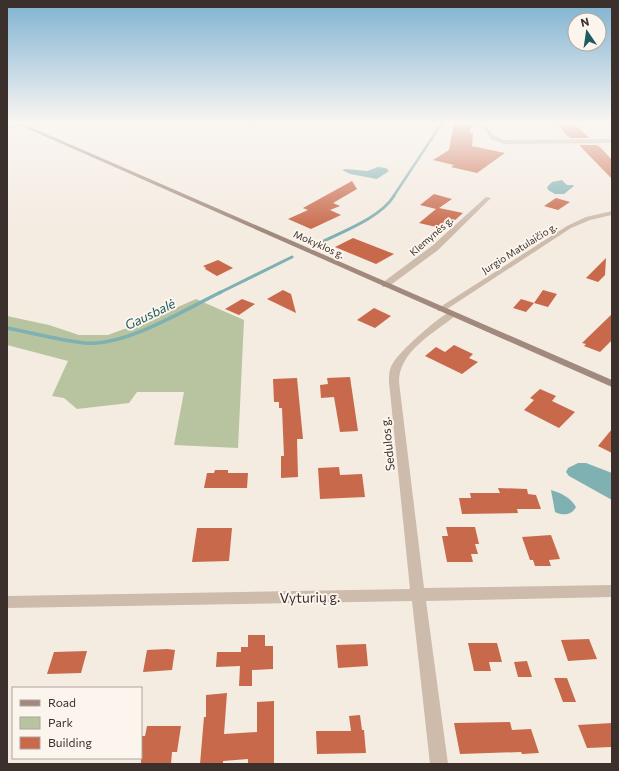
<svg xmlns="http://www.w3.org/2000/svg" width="619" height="771" viewBox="0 0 619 771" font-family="Commissioner,sans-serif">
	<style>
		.green { fill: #b8c4a0 }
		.water { fill: #7fb0b2 }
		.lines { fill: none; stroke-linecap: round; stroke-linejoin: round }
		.stream-far2 { stroke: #7fb0b2; stroke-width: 2.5 }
		.stream-far1 { stroke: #7fb0b2; stroke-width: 3 }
		.stream { stroke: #7fb0b2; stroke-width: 3.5 }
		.building { fill: #c8694b }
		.street { fill: #cdbbac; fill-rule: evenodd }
		.secondary { fill: #a18a7d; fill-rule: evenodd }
		.labels { text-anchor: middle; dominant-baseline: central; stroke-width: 4; stroke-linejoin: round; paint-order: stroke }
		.far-street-label { font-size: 10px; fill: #3b302b; stroke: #fbf5ee }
		.street-label { font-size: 12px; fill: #3b302b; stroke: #fbf5ee }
		.water-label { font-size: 13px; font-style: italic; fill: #1f5a5e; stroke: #fbf5ee }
		.near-street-label { font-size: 14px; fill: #3b302b; stroke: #fbf5ee }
	</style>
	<rect width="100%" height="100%" fill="#f4ebe1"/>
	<path class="green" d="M196,299L244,320L238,448L174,445L184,392H137L129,403L77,409L64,398L52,396L68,361L7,345V316L49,325L79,335H108L146,321Z"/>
	<path class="water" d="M378,167L386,168L389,171L377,179L350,174L342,170L346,169L367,171Z
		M562,180L567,185H573L574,186L564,194H555L548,190L547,187L552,182Z
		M578,463H586L612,473V500L569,476L566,472L568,468Z
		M551,490C561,493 570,497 576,507C572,515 563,516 555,512Z"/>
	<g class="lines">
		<path class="stream-far2" d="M393,197L442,123"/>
		<path class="stream-far1" d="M318,244C341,232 379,219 394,196
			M219,293L292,257"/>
		<path class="stream" d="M7,328C33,333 59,340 85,343C125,347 186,309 221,292"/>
	</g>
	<path class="building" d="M454,123L471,125L470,133H473L472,146L505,153L477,173L451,167L454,165L433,160L449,150Z
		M557,123H573L589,138H571L566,135Z
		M579,145H596L600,147L612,160V179Z
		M352,181L357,189L333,203L340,206L330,210L341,215L311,229L288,219L308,210L303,208Z
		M434,194L452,199L439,208L463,213L445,229L419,223L436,209L420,205Z
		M556,198L570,202L558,210L544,206Z
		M353,238L394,254L376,264L335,247Z
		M606,258L605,275L598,282L586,278Z
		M218,260L233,268L217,276L205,269L206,268L203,266Z
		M283,290L291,294L296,313L267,299Z
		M543,290L557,294L548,307L534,303Z
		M242,299L255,304L239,315L225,309Z
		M521,299L534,303L526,312L513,308Z
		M374,308L391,316L375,328L357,320Z
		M612,314V340L600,352L584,346L586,344L582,343Z
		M454,345L473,354L469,358L478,362L462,374L425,356L436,347L445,352Z
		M350,377L358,431L340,432L334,397L321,398L320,385L328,384L327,378Z
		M297,378L303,439H297L298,477L281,478V456H284L282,408H279V402H274L273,379Z
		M540,389L556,396L552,401L575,412L559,428L524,410L534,400L530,398Z
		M612,429V453L598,446Z
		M339,467L340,475L362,474L365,497L320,499L318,468Z
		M215,470H228V473H248L247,488H204L207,473H214Z
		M498,488L527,489L528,494L536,495L541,509H517L518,513L462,514L459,498H471L470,493H500Z
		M446,527H475L479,544H475L478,554H471L473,562H447L442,536H448Z
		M197,528H232L229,561L192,562Z
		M551,535L560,559L549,560L551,566H535L533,560H530L522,537Z
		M248,635H265V646H273V669L252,670V686H239L240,666L216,667L217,652H241V647H248Z
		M589,639L597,659L568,661L561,640Z
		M468,643H497L502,662H489L491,671H474Z
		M366,644L368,666L338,668L336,645Z
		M167,649L175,650L172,670L143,672L147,650Z
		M87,651L81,673L47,674L54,652Z
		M527,661L532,677H518L514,662Z
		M554,678H567L576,702H563Z
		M227,693L224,734L257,732V702L274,701V764H248V759L223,761V764H200L204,717H206V695Z
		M360,715L362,730H364L366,753L317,754L316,731H351L349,716Z
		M510,722L512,730L531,729L539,753L522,754L521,752L460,754L454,723Z
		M612,723V747L587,748L578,725Z
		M147,726H181L177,752H172L171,764H141V736H145Z"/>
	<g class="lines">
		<path class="street" d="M21,123L23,125L7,129V125Z
			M479,123H483L492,134L504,140L612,139V143L504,144L491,139Z
			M486,197L491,198L438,250L388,287H382V283L432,246Z
			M612,211V215L590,220L571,228L444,311H438L437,309L567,226L586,217Z
			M452,311L456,314L455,316C433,334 399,351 399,382L424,588L612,585V597L426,601L448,764H430L412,601L7,608V596L410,589L389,382C389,376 389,369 393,363C399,352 440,315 452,311Z"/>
		<path class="secondary" d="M15,123H21L612,380V387Z"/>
	</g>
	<linearGradient id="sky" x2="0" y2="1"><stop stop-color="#7eb2d2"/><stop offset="0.53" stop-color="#faf6f2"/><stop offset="1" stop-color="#faf6f2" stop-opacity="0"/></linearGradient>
	<rect width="619" height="231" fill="url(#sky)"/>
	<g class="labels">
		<g class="far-street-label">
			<text transform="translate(431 236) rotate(-41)">Klemynės g.</text>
			<text transform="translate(319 244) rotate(24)">Mokyklos g.</text>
			<text transform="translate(519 248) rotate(-32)">Jurgio Matulaičio g.</text>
		</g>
		<g class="street-label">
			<text transform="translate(387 444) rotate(-96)">Sedulos g.</text>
		</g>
		<g class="water-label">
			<text transform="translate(150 314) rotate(-26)">Gausbalė</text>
		</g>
		<g class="near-street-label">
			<text transform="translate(310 597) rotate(-1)">Vyturių g.</text>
		</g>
	</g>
	<rect width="619" height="771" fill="none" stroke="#3b302b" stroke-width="16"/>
	<rect x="12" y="687" width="130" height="72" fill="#fbf5ee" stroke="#aea6a0"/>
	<rect x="20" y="700" width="20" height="6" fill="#a18a7d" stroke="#aea6a0"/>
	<text x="48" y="707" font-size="12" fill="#3b302b">Road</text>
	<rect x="20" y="717" width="20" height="12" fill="#b8c4a0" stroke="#aea6a0"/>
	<text x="48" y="727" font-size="12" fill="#3b302b">Park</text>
	<rect x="20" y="737" width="20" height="12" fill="#c8694b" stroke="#aea6a0"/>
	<text x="48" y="747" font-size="12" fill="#3b302b">Building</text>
	<g transform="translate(587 32) rotate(347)"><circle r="19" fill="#fbf5ee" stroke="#aea6a0"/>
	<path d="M0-3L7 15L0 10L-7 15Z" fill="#1f5a5e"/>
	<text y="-6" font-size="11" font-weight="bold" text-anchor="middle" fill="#3b302b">N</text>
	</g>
</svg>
